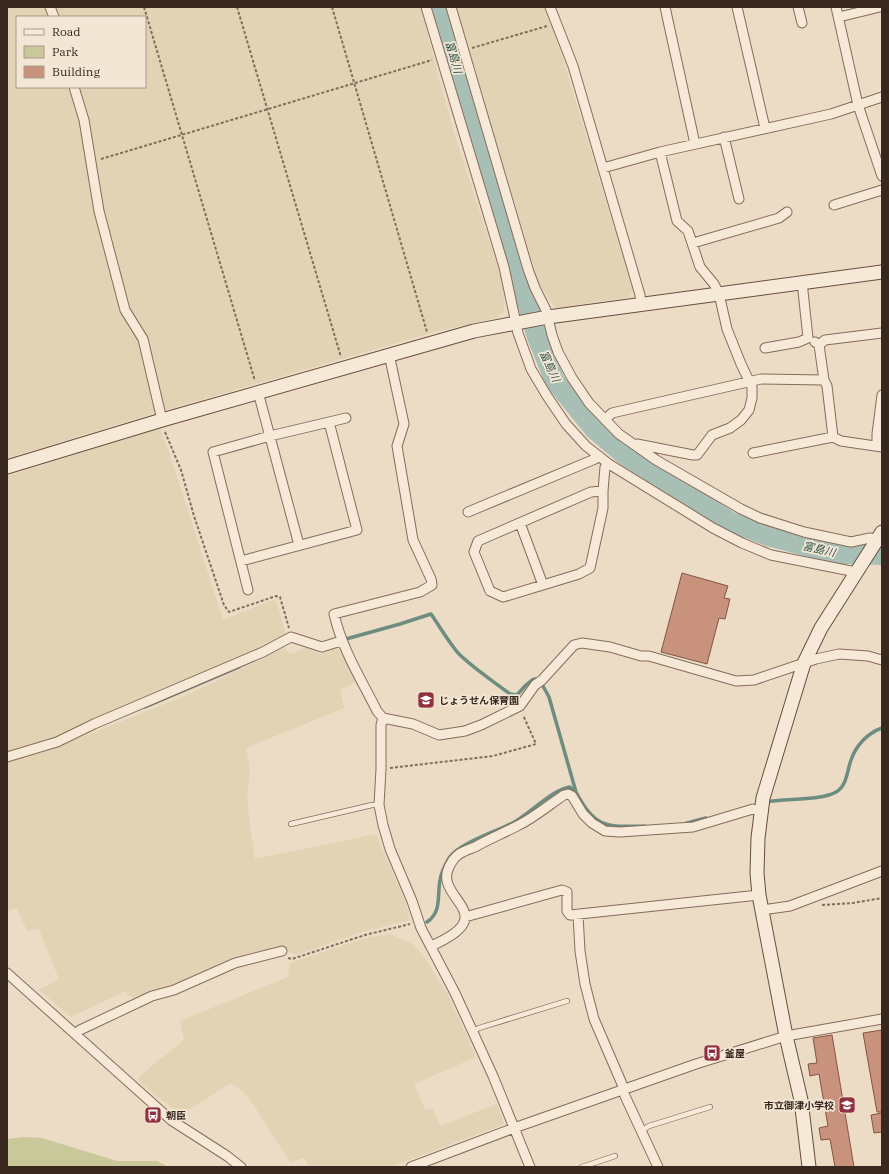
<svg xmlns="http://www.w3.org/2000/svg" width="889" height="1174" viewBox="0 0 889 1174" font-family="'IBM Plex Serif','Noto Sans JP',serif">
	<style>
		.farmland { fill: #e1d3b3; fill-rule: evenodd }
		.green { fill: #c9c89a }
		.lines { fill: none; stroke-linecap: round; stroke-linejoin: round }
		.stream { stroke: #6e8d81; stroke-width: 3.5 }
		.river { stroke: #a7bfb5; stroke-width: 20 }
		.building { fill: #c8927d; stroke: #845444 }
		.lane-casing { stroke: #866c5c; stroke-width: 6 }
		.street-casing { stroke: #866c5c; stroke-width: 11 }
		.secondary-casing { stroke: #684e3f; stroke-width: 15 }
		.path { stroke: #866c5c; stroke-width: 2; stroke-dasharray: 3 2; stroke-linecap: butt }
		.lane { stroke: #f7e9d8; stroke-width: 4.5 }
		.street { stroke: #f7e9d8; stroke-width: 9 }
		.secondary { stroke: #f7e9d8; stroke-width: 13 }
		.labels { text-anchor: middle; dominant-baseline: central; stroke-width: 3.5; stroke-linejoin: round; paint-order: stroke }
		.poi-label { font-size: 10px; font-weight: bold; fill: #37271f; stroke: #f4e6d5; text-anchor: start }
		.water-label { font-size: 11px; font-style: italic; fill: #30564e; stroke: #f4e6d5 }
	</style>
	<rect width="100%" height="100%" fill="#ecdbc5"/>
	<path class="farmland" d="M7,7H420L454,133L502,280L504,296V311L496,318L438,331L172,408L7,458ZM17,17H145V87H17Z
		M456,7H545L557,40L633,291L629,297L557,308L551,303L538,281Z
		M160,428L173,464L223,620L273,600L277,602L286,636L221,668L59,737L7,753V476Z
		M284,648L290,654L306,648L320,654L338,648L356,681L340,690L344,708L246,748L250,770L247,798L250,826L255,859L376,834L406,904L410,920L362,932L296,955L281,948L250,953L223,962L173,986L161,988L133,999L125,991L71,1017L39,990L59,979L39,929L27,931L17,908L7,911V762L36,754L95,732L189,694Z
		M389,934L412,944L425,958L448,995L476,1057L414,1084L425,1110L433,1109L440,1126L497,1104L504,1124L390,1167H309L304,1158L290,1162L248,1096L231,1083L182,1114L157,1097L138,1080L142,1074L184,1040L180,1021L288,977L290,963L366,938Z"/>
	<path class="green" d="M25,1137L42,1138L117,1161H157L169,1167H7V1139Z"/>
	<g class="lines">
		<path class="stream" d="M346,639L400,624L431,614C440,627 448,641 458,653C473,668 493,681 510,694L517,695L526,685L532,680L535,679L543,686L549,697L576,792C595,829 607,827 645,826
			M145,707L239,667
			M766,802C784,798 821,801 836,792C847,786 847,771 851,760C856,745 868,733 882,728
			M687,823L706,818
			M427,922C442,912 437,896 440,880C441,872 445,865 449,858C460,842 499,831 516,821C530,813 555,788 570,787L575,792"/>
		<path class="river" d="M440,7L507,231L537,337L555,381L594,429L625,455L729,521L768,536L837,554L882,555"/>
	</g>
	<path class="building" d="M682,573L728,586L724,598L730,599L725,619L719,618L707,664L661,652Z
		M882,1030V1112H877L863,1033Z
		M832,1035L854,1167H835L830,1139L821,1140L819,1128L828,1126L819,1074L810,1076L808,1064L817,1063L813,1038Z
		M882,1113V1132L874,1133L871,1115Z"/>
	<g class="lines">
		<g class="lane-casing">
			<path id="lane" d="M291,824L372,805H379
				M473,1031L479,1028L567,1001
				M641,1131L649,1126L710,1107
				M582,1167L615,1156"/>
		</g>
		<g class="street-casing">
			<path id="street" d="M50,7L54,17
				M426,7L504,267L518,333L531,369L547,396L566,424L586,446L609,464L713,528L742,543L771,555L856,572
				M451,7L528,269L535,288L546,310L552,335L558,352L572,378L589,403L619,434L656,460L741,509L760,518L804,532L851,542L870,538L877,539
				M550,7L573,66L640,295L641,304
				M665,7L695,144
				M737,7L765,128
				M798,7L802,23
				M836,7L858,105L882,176
				M839,17L880,7
				M74,87L84,120L99,211L125,310L143,339L162,420
				M724,137L739,199
				M603,168L660,152L831,114L882,97
				M834,205L882,190
				M693,243L779,218L787,212
				M815,342L819,345L825,340L882,333
				M819,345L824,380L827,386L833,437L841,441L882,447
				M765,348L799,342L808,338L802,282
				M389,354L404,424L397,446L413,540L431,579L432,585L420,592L334,614C342,649 361,679 377,711L383,718L413,724L439,735L465,731L481,725L520,706L535,685L542,680L574,645L582,643L610,647L641,656H649L736,681L754,680L816,659L839,654L868,656L882,660
				M258,392L299,545
				M605,420L612,413L761,379L824,380
				M635,445L637,444L693,455H697L712,435L730,428L741,420L749,410L752,398V387L741,364L727,329L719,294L714,284L700,267L688,231L677,221L660,152
				M877,446V434L882,395
				M753,453L833,437
				M468,512L595,459L599,456
				M520,523L543,585L579,574L590,568L603,508V491L605,467L609,464
				M241,561L357,530L329,422
				M543,585L503,597L490,591L474,552L478,541L591,492L603,491
				M248,590L213,452L270,436L346,418
				M383,718L381,725V769L379,805L383,825L390,849L412,901L421,928L455,993L493,1076L530,1167
				M7,757L57,742L94,724L263,652L291,637L322,647L341,641
				M762,910L790,906L882,871
				M578,915L580,951L585,984L594,1019L622,1084L625,1096L658,1167
				M465,917L562,890L567,892V911L570,915L759,895
				M431,946C505,914 433,899 449,867C451,863 455,857 458,855C463,851 470,849 475,847C489,839 504,833 519,825C535,817 549,805 564,795L568,794L572,796L583,814L592,823L605,831L620,832L693,827L753,809L761,811
				M7,973L171,1120L227,1156L241,1167
				M76,1034L80,1030L152,996L174,990L235,963L282,951
				M411,1167L514,1128L696,1064L786,1036L882,1019"/>
		</g>
		<g class="secondary-casing">
			<path id="secondary" d="M7,467L162,420L474,331L548,317L882,272
				M809,1167L801,1100L786,1036L759,895L757,873L758,838L763,798L804,663L821,628L882,532"/>
		</g>
		<path class="path" d="M144,7L255,381
			M237,7L341,357
			M332,7L427,332
			M472,48L547,26
			M101,159L432,60
			M165,432L181,470L194,516L224,605L229,612L276,596L280,597L289,628
			M390,768L493,756L536,744L523,715
			M822,905L853,903L882,898
			M288,958L292,959L365,935L410,924"/>
		<use href="#lane" class="lane"/>
		<use href="#street" class="street"/>
		<use href="#secondary" class="secondary"/>
	</g>
	<defs>
		<g id="school-square" transform="scale(0.9)"><rect x="-9" y="-9" width="18" height="18" rx="4" fill="#91303f" stroke="#f4e6d5"/><path d="M0-5L7-2L0 1L-7-2ZM-4 1L0 2.5L4 1V4Q0 6-4 4Z" fill="#fff"/></g>
		<g id="bus-square" transform="scale(0.9)"><rect x="-9" y="-9" width="18" height="18" rx="4" fill="#91303f" stroke="#f4e6d5"/><path d="M-5-6H5V4H4V6H2V4H-2V6H-4V4H-5ZM-3.5-4V0h7V-4ZM-3.5 1.2v1.5H-2V1.2ZM2 1.2v1.5H3.5V1.2Z" fill="#fff"/></g>
	</defs>
	<g fill-rule="evenodd">
		<use href="#school-square" x="426" y="700"/>
		<use href="#bus-square" x="712" y="1053"/>
		<use href="#school-square" x="847" y="1105"/>
		<use href="#bus-square" x="153" y="1115"/>
	</g>
	<g class="labels">
		<g class="poi-label">
			<text x="439" y="700">じょうせん保育園</text>
			<text x="725" y="1053">釜屋</text>
			<text x="834" y="1105" text-anchor="end">市立御津小学校</text>
			<text x="166" y="1115">朝臣</text>
		</g>
		<g class="water-label">
			<text transform="translate(454 57) rotate(74)">富島川</text>
			<text transform="translate(550 366) rotate(65)">富島川</text>
			<text transform="translate(819 549) rotate(13)">富島川</text>
		</g>
	</g>
	<rect width="889" height="1174" fill="none" stroke="#37271f" stroke-width="16"/>
	<rect x="16" y="16" width="130" height="72" fill="#f4e6d5" stroke="#a89a8c"/>
	<rect x="24" y="29" width="20" height="6" fill="#f7e9d8" stroke="#a89a8c"/>
	<text x="52" y="36" font-size="12" fill="#37271f">Road</text>
	<rect x="24" y="46" width="20" height="12" fill="#c9c89a" stroke="#a89a8c"/>
	<text x="52" y="56" font-size="12" fill="#37271f">Park</text>
	<rect x="24" y="66" width="20" height="12" fill="#c8927d" stroke="#a89a8c"/>
	<text x="52" y="76" font-size="12" fill="#37271f">Building</text>
</svg>
